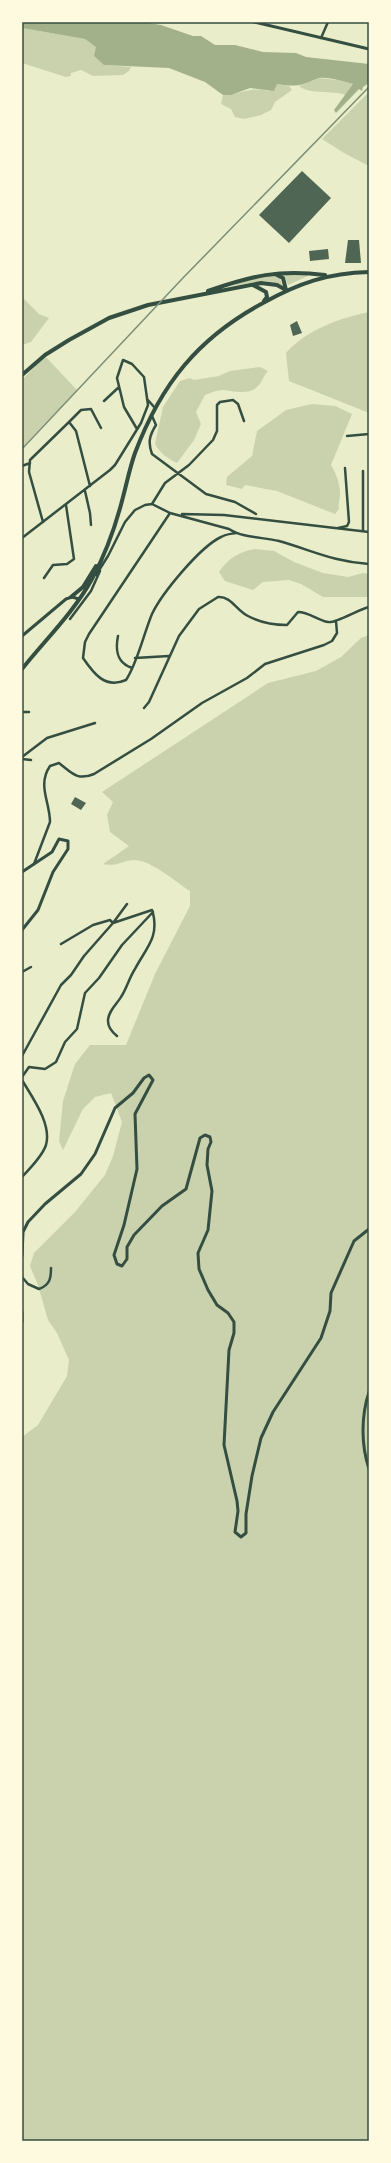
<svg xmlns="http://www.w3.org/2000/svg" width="391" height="2163" viewBox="0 0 391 2163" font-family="'Nunito Sans',sans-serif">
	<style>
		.green { fill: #cad2ad }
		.water { fill: #a3b18a }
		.building { fill: #4f6655 }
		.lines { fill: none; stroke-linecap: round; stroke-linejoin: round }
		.minor { stroke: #344e41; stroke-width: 2.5 }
		.tertiary { stroke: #344e41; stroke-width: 3 }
		.primary { stroke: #344e41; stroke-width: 4 }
		.rail { stroke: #7c8e77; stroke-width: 1.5 }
		.neatline { fill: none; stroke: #344e41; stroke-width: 1.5 }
	</style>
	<rect width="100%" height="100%" fill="#e9edc9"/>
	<path class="green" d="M22,28L85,39L97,47L104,65L131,67L129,71L123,75L93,76L81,70L71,73V76L66,77L22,63Z
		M318,78L338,80L353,84L346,95C332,90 310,95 299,86Z
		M277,84L289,86L292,90L275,102L271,110L261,115L244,119L235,117L231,109L221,104L223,95C241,95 249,86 268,91Z
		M369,92V166L344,153L322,139Z
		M284,275H308V276L288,285Z
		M272,276L280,278L282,285L264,281L232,286L257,277Z
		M22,297L39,314L49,318L31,342L22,345Z
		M369,312V413L289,381L286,353C306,330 340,318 369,312Z
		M45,356L77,390L22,448V380Z
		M260,367L268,371C263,376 262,383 257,387C249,395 233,391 223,390C217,390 210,393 205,395L196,412L201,424L194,440L177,463C168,459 160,453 155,444L163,407L180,381L190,378L194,380L219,376L230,371Z
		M312,404L335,406L352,414L331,465C336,473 340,484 340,493C340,499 338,503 339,509L335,514L277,491L245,485L242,489L226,485L227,477L252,456L257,431L286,410Z
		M255,549L274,551L294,562L323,573L348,577L363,573L369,574V597H323L301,584L289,580L263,582L253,590L225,581L219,572C229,558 238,552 255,549Z
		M369,635V2141H22V1437L38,1425L67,1376L69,1360L57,1333L48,1320L38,1285L30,1266L34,1253L75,1212L105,1175L113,1156L122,1122L111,1093L95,1097L83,1109L63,1150L59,1141L63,1101L75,1064L90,1045H126L155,974L190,906V891C176,882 150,859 133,860C120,861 118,867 103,864L129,846L110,832L107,815L113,802L102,792L268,683L316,671L341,657L361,638Z"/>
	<path class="water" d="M22,22H142L161,25L193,36H201L215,45H235L263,52L296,53L306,57L369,64V83L363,87L362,91L359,89L336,113L334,110L353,84C345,82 324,75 316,79C300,86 296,87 277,84L274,91L250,88L231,95H223L205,82L169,68L104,65L94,56L96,47L85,39L22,28Z"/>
	<path class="building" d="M302,171L331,198L289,243L259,215Z
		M348,240H359L361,263H345Z
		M328,249L329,259L310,261L309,251Z
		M297,321L302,333L293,336L290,325Z
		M75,797L86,803L81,810L71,804Z"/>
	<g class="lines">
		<path class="minor" d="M321,38L328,22
			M147,399L155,408
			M104,401L119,387
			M152,416L156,425C149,436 148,443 152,454L206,494L235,502L256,514
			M69,422L81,410L91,409L101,428
			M347,436L369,434
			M22,466L30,463
			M85,491L90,513L91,525
			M152,504L165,483L189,465L213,440L217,431V405L220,402L233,400L238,404L244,421
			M170,513L89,634L85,642L83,658C94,674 105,689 126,680C137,664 144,633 152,614C162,593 200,547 221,537C226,534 231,534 236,533
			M182,514L224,515L369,532
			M43,522L29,472L30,460L69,422L76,431L90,486
			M338,528L347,526L349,522L345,468
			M363,531V471
			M22,538L110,470L115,465L141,423L148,405L144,377L132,364L123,360L117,378L124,407L137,429
			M96,575L108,556L125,522L135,510L145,505L152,504L170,513L229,529C243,538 262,537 279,541C311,550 334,562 369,564
			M44,578L53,565L67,564L74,559L66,505
			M70,619L91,591L100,571
			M118,636C115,651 117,663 132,668
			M135,658L169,656
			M144,708L149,702L179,636L199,609L218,597C231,596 236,610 248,616C259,622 274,625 287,625L298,612C309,612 317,620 328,622C335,624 359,609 369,607
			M22,712H29
			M22,757L47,738L95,723
			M22,759L31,760
			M34,864L50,822C50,802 37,785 50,766L59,763C72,773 77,781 94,774L151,739L202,703L247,678L265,664L324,645L332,641L337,633L336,621
			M22,972L31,967
			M117,1036C112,1032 108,1028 108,1021C108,1011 117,1004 121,997C127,988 129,978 135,969C146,948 159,938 153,913
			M22,1056L61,985L71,975L84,956L113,923L127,904
			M22,1077L29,1067L45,1069L56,1062L65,1042L77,1029L85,993L99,978L122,945L153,912L152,910L113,923L110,920L93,925L61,944
			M22,1080C32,1097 52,1124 46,1145C42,1157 30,1168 22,1177
			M22,1277L28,1284L39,1289C50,1285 51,1278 51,1268"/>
		<path class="tertiary" d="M254,22L369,49
			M22,636L66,599L72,597L79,599
			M22,872L52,852L59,839L68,841V849L53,872L38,910L22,930
			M22,1256L23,1232L28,1222L45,1204L81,1174L95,1154L115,1108L133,1093L144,1078L149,1075L153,1080L135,1114L137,1169L124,1225L114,1255L117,1264L122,1266L127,1259V1247L134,1235L162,1206L186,1189L200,1138L205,1135L210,1137L211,1142L208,1149L207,1165L212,1191L208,1230L198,1253L199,1269L208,1290L217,1305L228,1313L234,1322V1333L229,1350L224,1445L237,1501L238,1511L235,1532L241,1537L246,1533V1514L252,1476L261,1438L273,1412L321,1338L330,1311L331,1293L354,1241L369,1229
			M22,1312V1322
			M369,1392C361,1416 361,1445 369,1469"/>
		<path class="primary" d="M275,274L283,278L286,290
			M253,285L266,292L267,297L264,301
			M208,291C251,276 279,269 325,275
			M22,375L45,355L69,340L109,318L148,305L261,283L277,285L286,290
			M71,597L83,587L96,566
			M22,669C45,640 74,612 92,579C106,553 116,525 123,497C127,482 130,467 135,453C161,384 198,338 263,303C299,283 328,273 369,272"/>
		<path class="rail" d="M22,449L181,280L369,87"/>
	</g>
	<rect width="391" height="2163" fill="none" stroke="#fefae0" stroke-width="46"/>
	<rect x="23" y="23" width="345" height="2117" class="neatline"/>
</svg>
